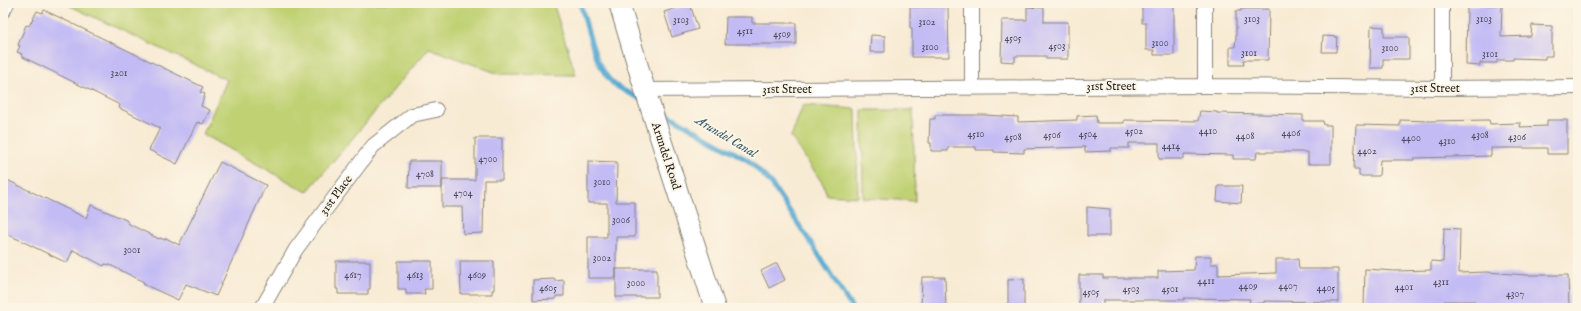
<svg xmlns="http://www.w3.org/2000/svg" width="1581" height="311" viewBox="0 0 1581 311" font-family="'IM FELL English',serif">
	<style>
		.green { fill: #c0d173; stroke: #6e7648 }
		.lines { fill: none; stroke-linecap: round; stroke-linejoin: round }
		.stream { stroke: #55a9d1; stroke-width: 5 }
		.building { fill: #c3bbf4 }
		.street-casing { stroke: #8a8478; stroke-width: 16 }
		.secondary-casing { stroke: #8a8478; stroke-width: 22 }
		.street { stroke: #fff; stroke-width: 14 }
		.secondary { stroke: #fff; stroke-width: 20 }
		.labels { text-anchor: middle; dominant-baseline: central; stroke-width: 4; stroke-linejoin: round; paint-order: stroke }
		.number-label { font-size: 10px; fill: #464452 }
		.street-label { font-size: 12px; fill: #1c1c1c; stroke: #fcf5e5 }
		.water-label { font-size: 13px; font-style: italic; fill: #365b6d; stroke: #fcf5e5 }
	</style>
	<rect width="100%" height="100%" fill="#fcf5e5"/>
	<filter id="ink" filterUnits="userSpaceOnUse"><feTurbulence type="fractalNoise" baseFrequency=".025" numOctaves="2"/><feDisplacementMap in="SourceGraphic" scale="8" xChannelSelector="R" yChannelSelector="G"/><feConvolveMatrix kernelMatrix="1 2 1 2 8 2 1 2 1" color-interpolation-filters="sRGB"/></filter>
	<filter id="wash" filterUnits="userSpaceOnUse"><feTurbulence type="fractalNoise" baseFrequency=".012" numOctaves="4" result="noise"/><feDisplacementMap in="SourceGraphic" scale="16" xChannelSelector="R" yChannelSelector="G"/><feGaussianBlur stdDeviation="0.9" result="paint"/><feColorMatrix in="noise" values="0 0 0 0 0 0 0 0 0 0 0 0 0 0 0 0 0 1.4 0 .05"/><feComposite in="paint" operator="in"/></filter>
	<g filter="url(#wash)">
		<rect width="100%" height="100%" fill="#f8ebd4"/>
		<path class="green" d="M64,3H553L576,75L499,74L429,48L307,192L203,134L227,80Z
			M803,105L856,109L858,197L827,195L823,184L791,137Z
			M862,110H913L915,201L863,198Z"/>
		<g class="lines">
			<path class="stream" d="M580,3C588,28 594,68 615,85C623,91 634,95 642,100
				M658,109L749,161L770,182L813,246L852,308"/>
		</g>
		<g id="blocks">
			<path class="building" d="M690,4L698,29L672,37L664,12Z
				M1149,5H1174V55H1154V50H1146V23H1142V6Z
				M1472,5H1502L1501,37L1531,36L1532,25L1552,26V56H1545V59L1513,58V60H1497V63H1480V66L1466,65L1467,6H1472Z
				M910,7H948L949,57H912V28H910Z
				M1027,7L1044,8V22H1068V59H1046V56H1015V62L1001,61L1002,20H1027Z
				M1241,9H1269L1268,60H1243L1244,65H1230V47H1235L1236,37V11H1241Z
				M44,10L203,87L200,92L205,94L201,106L210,110L203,124L197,122L177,164L149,150L160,128L119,108L120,105L21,56L22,54L17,52L20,46L18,45L26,25L29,26L37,11L42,13Z
				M726,17H752V23H796V44H725Z
				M1371,26L1384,27V37H1409V59H1383V68H1370Z
				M871,35L885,36V52H870Z
				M1323,36L1337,37L1336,52H1322Z
				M1200,111L1217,112V113L1303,115V121H1323L1324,125H1331V164H1308V152H1257L1256,159H1233V155L1184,154V159H1159V143H1129V148H1111V151L1085,152V147L1024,149V153L994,152V150H976V147H948V151H931V143H929L930,119H935V115H985L1018,117V122L1077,120V116L1096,115L1097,123H1124V120L1198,121Z
				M1400,120L1429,121L1489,120L1490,124L1521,123L1520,127L1547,126V120H1567V154H1547V148H1491V156L1414,158V160H1380L1379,176H1359V169H1354L1356,125L1400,126Z
				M475,138H502V180H484L483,233L463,234L462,207H442V180H475Z
				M409,161H442V188H408Z
				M588,161L617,162L616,202H635V237H616V278H588V237H607V203H588Z
				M220,162L266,185L216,296L186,284L178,300L143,284L144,282L110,265L105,264L104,266L73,250L67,263L3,232V178L86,218L91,205L126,220L129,224L159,239L160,238L165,240L166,238L179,245Z
				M1218,186H1242L1241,203L1217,201Z
				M1087,207L1110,209V236H1087Z
				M1444,228L1460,229L1459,273L1486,272L1526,275H1568L1569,306L1475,308V301H1444V303L1413,304V305L1409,306V307H1364L1365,269L1395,271L1431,270V261L1443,262Z
				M1195,256H1211V264H1218V275L1276,273V259H1298L1299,269H1338V302L1264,301V303L1249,304L1250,299L1184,298V300H1103V308H1079V275H1103V278H1158V271L1194,270Z
				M336,261H370V289H368V294H338V289H336Z
				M398,261H432V289H424L425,294H406V289H398Z
				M460,261H494V290H492V294H461Z
				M777,263L785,280L769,288L761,271Z
				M616,269H657V297H616Z
				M922,277H945L946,308H921Z
				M555,279V281L564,280V296H556V299L533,300V280Z
				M1024,279V308H1008V280Z"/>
		</g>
	</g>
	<g filter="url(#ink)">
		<use href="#blocks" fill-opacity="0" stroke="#8a8478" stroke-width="1"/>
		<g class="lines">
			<g class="street-casing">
				<path id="street" d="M1205,3V86
					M1442,3V88
					M3,11L7,3
					M972,87V3
					M645,90L1205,86L1442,88L1578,87
					M262,308L296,249L373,146L412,115L436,110"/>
			</g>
			<g class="secondary-casing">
				<path id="secondary" d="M619,3L645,90L715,308"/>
			</g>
			<use href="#street" class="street"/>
			<use href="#secondary" class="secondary"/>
		</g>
	</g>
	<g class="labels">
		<g class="number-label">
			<text x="1252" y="19">3103</text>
			<text x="1484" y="19">3103</text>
			<text x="681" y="20">3103</text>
			<text x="927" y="22">3102</text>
			<text x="745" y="31">4511</text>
			<text x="782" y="34">4509</text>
			<text x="1013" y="38">4505</text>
			<text x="1160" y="43">3100</text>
			<text x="1057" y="46">4503</text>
			<text x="930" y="47">3100</text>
			<text x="1390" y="48">3100</text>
			<text x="1249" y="53">3101</text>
			<text x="1490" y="54">3101</text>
			<text x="119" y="73">3201</text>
			<text x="1134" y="131">4502</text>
			<text x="1208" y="131">4410</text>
			<text x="1291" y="133">4406</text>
			<text x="976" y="134">4510</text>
			<text x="1088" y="134">4504</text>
			<text x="1052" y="135">4506</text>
			<text x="1480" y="135">4308</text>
			<text x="1245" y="136">4408</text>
			<text x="1013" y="137">4508</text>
			<text x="1517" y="137">4306</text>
			<text x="1411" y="138">4400</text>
			<text x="1447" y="141">4310</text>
			<text x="1171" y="146">4414</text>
			<text x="1367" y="151">4402</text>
			<text x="488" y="159">4700</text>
			<text x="425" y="174">4708</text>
			<text x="602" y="182">3010</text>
			<text x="463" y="193">4704</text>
			<text x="621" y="220">3006</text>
			<text x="132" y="250">3001</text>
			<text x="602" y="258">3002</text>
			<text x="353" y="275">4617</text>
			<text x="415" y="275">4613</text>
			<text x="477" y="275">4609</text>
			<text x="1206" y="281">4411</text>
			<text x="1441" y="282">4311</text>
			<text x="636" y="283">3000</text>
			<text x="1248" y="286">4409</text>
			<text x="1288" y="286">4407</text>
			<text x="1404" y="287">4401</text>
			<text x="548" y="288">4605</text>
			<text x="1326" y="288">4405</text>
			<text x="1131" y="289">4503</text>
			<text x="1170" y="289">4501</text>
			<text x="1091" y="292">4505</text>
			<text x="1515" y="294">4307</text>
		</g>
		<g class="street-label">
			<text x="1111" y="86">31st Street</text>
			<text x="1435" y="88">31st Street</text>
			<text x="787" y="89">31st Street</text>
			<text transform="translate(666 156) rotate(72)">Arundel Road</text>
			<text transform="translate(336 195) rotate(-53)">31st Place</text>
		</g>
		<g class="water-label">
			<text transform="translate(726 137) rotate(31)">Arundel Canal</text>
		</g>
	</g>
	<rect width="1581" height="311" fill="none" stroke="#fcf5e5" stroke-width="16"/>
</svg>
